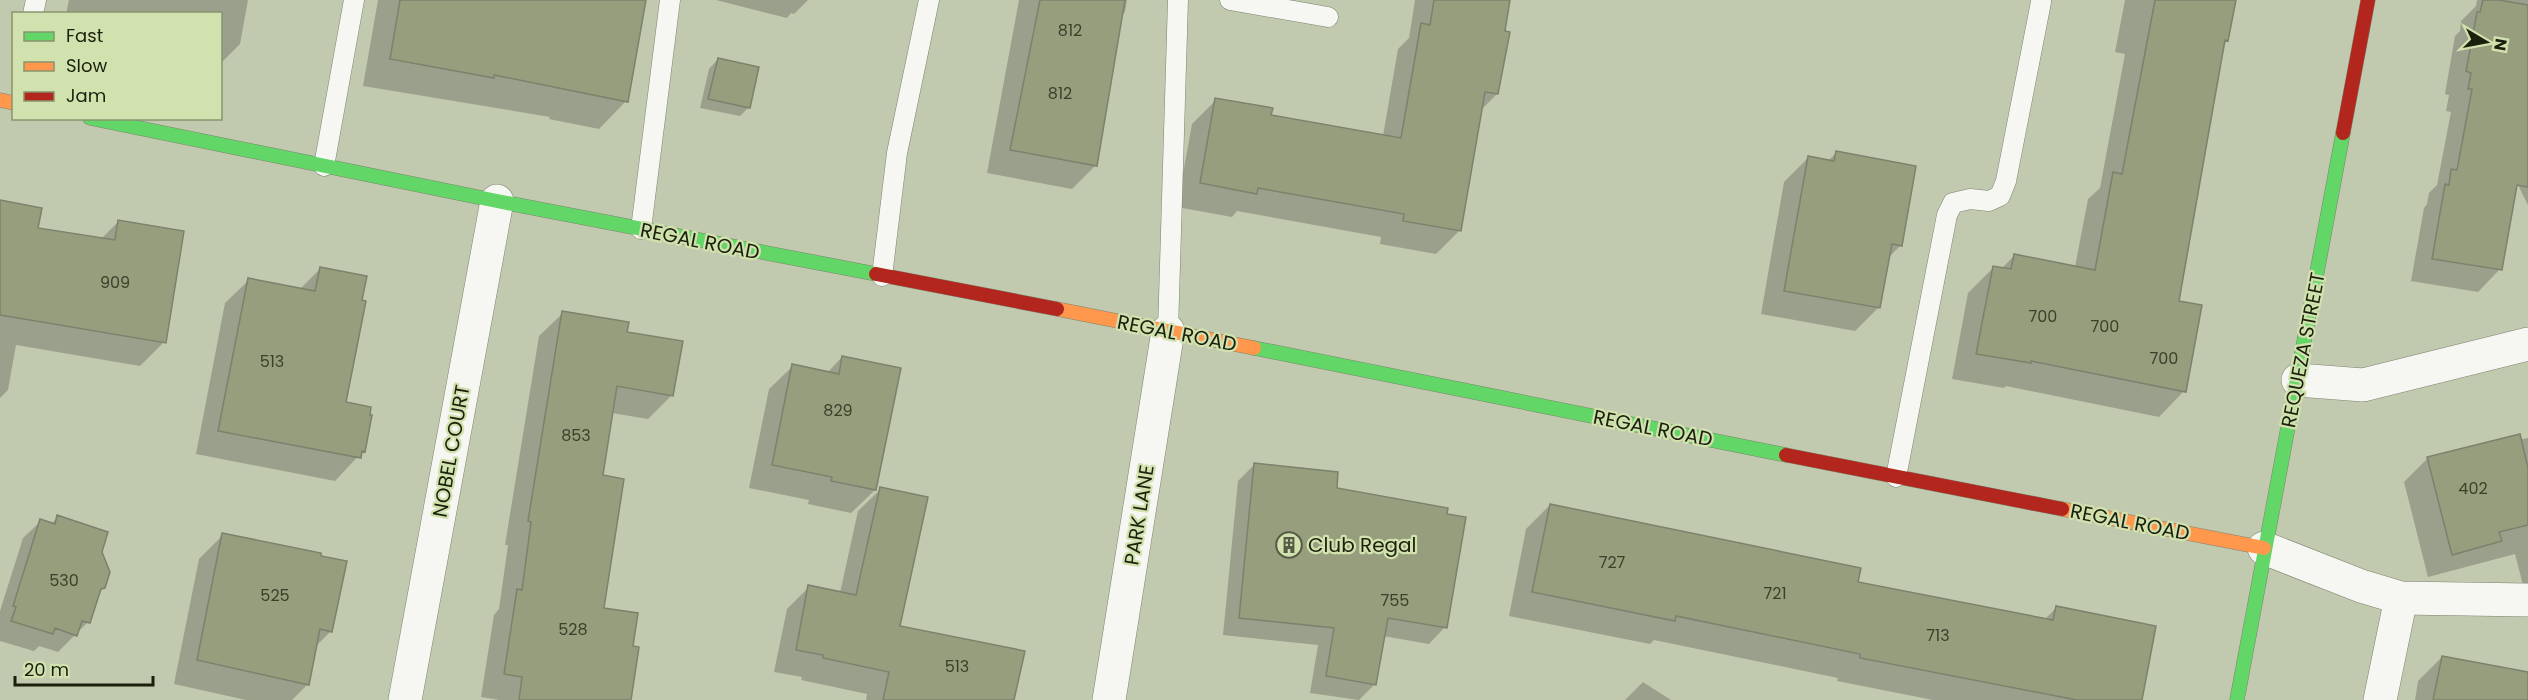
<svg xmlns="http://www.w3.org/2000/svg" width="2528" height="700" viewBox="0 0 2528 700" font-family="Poppins,sans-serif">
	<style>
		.shadow { fill: #0003 }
		.building { fill: #969e7e; stroke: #7b826d; stroke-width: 1.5 }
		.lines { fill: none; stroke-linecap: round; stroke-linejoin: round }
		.lane-casing { stroke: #7d846f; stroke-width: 21 }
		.street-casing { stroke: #7d846f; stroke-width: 34 }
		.fast-casing { stroke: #7d846f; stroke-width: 15 }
		.slow-casing { stroke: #7d846f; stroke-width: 15 }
		.jam-casing { stroke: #7d846f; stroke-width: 15 }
		.lane { stroke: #f6f7f3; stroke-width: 20 }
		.street { stroke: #f6f7f3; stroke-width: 33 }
		.fast { stroke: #63d668; stroke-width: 14 }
		.slow { stroke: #ff974d; stroke-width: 14 }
		.jam { stroke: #b3261e; stroke-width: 14 }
		.labels { text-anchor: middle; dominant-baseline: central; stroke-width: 4.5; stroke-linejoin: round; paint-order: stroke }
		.number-label { font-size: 16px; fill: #3a4029 }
		.street-label { font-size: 20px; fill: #1b200d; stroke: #d1e2af }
		.poi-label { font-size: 20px; fill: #1b200d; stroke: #d1e2af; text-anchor: start }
	</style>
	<rect width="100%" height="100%" fill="#c1c9ae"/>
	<path class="shadow" d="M69,0H248L240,44L220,64V14H66Z
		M378,0H645L626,101L599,129L549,119L550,117L363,86Z
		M716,0H808L794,14L791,13L787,18Z
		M1019,0H1127L1125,12L1121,16L1096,165L1072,189L987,173Z
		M1415,0H1509L1497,94L1481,110L1459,231L1436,254L1380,244L1381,237L1237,211L1232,217L1177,207L1192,124L1216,100L1270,117L1383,136L1398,49L1409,38Z
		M2125,0H2234L2227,40L2222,45L2177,302L2184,391L2159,417L2006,386L2004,388L1952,379L1968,293L1993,268L2001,269L2015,255L2075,267L2088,199L2100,188L2125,54L2115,52Z
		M2477,0H2528V205L2516,181L2500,269L2478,292L2411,281L2424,208L2427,204L2429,193L2437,185L2451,112L2446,111L2449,95L2445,94L2455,36L2460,31L2461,21L2476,6Z
		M718,59L749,107L740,116L700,108L709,69Z
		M1836,153L1901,245L1887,259L1879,307L1855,331L1761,314L1784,182L1808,158L1828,161Z
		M0,201L36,229L101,239L119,221L164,342L140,366L16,345L8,390L0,398Z
		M320,269L344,403L363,451L335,481L196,454L225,303L249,280L299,290Z
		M563,313L625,333L672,395L648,419L612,413L601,476L602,609L631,647L629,700H499L481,697L494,615L499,609L508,545H505L539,336Z
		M842,357L875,490L851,513L808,504L809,500L749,488L769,389L793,366L827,373Z
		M2528,438V584L2523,585L2515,554L2428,577L2404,482L2428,458Z
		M1255,464L1335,490L1445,627L1429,644L1383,636L1375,684L1359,700L1310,693L1318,645L1223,635L1238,481Z
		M881,489L898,627L1013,700H866L867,694L801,680L802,677L774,672L787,609L809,587L840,593L858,511Z
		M1550,505L1856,583L2044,620L2056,608L2140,700H1933L1837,681L1838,678L1654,640L1650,644L1509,616L1526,529Z
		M58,517L100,552L104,587L98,593L88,622L58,652L39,646L34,651L0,641V611L23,538L41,521L51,524Z
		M223,535L331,631L315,647L307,685L292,700H246L174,684L199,559Z
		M2442,657L2528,674V700H2415L2418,681Z
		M1643,682L1671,700H1625Z"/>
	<path class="building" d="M400,0H646L628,102L494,75V78L390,59Z
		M1040,0H1125L1097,166L1010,150Z
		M1434,0H1510L1505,31L1510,32L1498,94L1485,92L1461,231L1403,221L1404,214L1258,188L1257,194L1200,183L1215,98L1273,108L1271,115L1401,138L1421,23L1430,25Z
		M2155,0H2236L2228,41L2225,40L2179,301L2202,305L2186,392L2031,361V363L1976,354L1993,266L2011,269L2014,254L2095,270L2113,172L2122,174Z
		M2483,0H2499L2528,5V187L2517,185L2502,270L2432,259L2445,184L2449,185L2451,169L2457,170L2472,89H2468L2471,73L2466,71L2477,12H2480Z
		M718,58L759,67L750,108L708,99Z
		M1836,151L1916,166L1902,246L1892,244L1880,308L1784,291L1808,156L1834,161Z
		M0,200L42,208L38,228L115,240L118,220L184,231L166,343L0,315Z
		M320,267L367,276L362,300L366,301L346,402L371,407L370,415H372L365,452L362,451L361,458L218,431L248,278L315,291Z
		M562,311L629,322L627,332L683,341L673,396L617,386L603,475L624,479L604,608L638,613L633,646L639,647L631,700H519L522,677L504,674L517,589L522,590L531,522L528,521Z
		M842,356L901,368L876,490L831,481L832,477L772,465L792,364L839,374Z
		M2520,434L2528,468V525L2499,532L2502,541L2452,555L2427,457Z
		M1254,463L1338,472L1337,488L1448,508L1447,514L1466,517L1447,628L1388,618L1376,685L1326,676L1334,628L1239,618Z
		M880,487L928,497L900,626L1025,651L1014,700H883L889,672L823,658V655L796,650L808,585L856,595Z
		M1550,504L1861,568L1858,582L2053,620L2056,606L2156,626L2142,700H2077L1860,658V654L1676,616L1675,621L1532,592Z
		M57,515L108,532L102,552L110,572L105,588L101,589L90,623L82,621L77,636L55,628L53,634L11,621L16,607L13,606L40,519L55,524Z
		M222,533L321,553V556L347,561L332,632L320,629L309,685L197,660Z
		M2442,656L2528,672V700H2433Z"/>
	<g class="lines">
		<g class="lane-casing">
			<path id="lane" d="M1230,0L1328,17
				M33,14L36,0
				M324,166L354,0
				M641,229L670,0
				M882,276L897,153L929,0
				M1168,331L1178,0
				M1896,477L1947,215L1953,203L1970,199L1989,201L2000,196L2006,181L2041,2"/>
		</g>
		<g class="street-casing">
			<path id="street" d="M2298,380L2363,385L2528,344
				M2264,548L2361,586L2401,598
				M405,700L497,201
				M1109,700L1168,331
				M2380,700L2401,598L2528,600"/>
		</g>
		<g class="fast-casing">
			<path id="fast" d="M90,118L497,201L876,274
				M1254,348L1786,455
				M2237,700L2343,133"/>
		</g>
		<g class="slow-casing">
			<path id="slow" d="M0,100L14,103
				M1057,309L1254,348
				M2062,509L2264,548"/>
		</g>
		<g class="jam-casing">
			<path id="jam" d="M2343,133L2368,0
				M876,274L1057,309
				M1786,455L2062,509"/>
		</g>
		<use href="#lane" class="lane"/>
		<use href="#street" class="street"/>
		<use href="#fast" class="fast"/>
		<use href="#slow" class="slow"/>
		<use href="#jam" class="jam"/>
	</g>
	<defs>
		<g id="building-ring" transform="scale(1.35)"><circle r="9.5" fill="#d1e2af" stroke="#555b45" stroke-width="1.5"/><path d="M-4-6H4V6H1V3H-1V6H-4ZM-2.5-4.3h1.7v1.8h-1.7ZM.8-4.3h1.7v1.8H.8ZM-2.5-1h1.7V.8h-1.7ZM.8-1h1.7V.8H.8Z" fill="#555b45"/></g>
	</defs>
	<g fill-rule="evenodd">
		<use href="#building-ring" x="1289" y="545"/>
	</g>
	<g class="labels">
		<g class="number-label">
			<text x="1070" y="30">812</text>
			<text x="1060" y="93">812</text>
			<text x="115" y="282">909</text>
			<text x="2043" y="316">700</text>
			<text x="2105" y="326">700</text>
			<text x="2164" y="358">700</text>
			<text x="272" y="361">513</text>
			<text x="838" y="410">829</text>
			<text x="576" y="435">853</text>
			<text x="2473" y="488">402</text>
			<text x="1612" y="562">727</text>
			<text x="64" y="580">530</text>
			<text x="1775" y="593">721</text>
			<text x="275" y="595">525</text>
			<text x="1395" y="600">755</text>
			<text x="573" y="629">528</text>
			<text x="1938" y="635">713</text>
			<text x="957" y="666">513</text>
		</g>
		<g class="street-label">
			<text transform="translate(700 241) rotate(11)">REGAL ROAD</text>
			<text transform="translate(1177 333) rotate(11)">REGAL ROAD</text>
			<text transform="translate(2303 350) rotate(-79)">REQUEZA STREET</text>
			<text transform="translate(1653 428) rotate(11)">REGAL ROAD</text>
			<text transform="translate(451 451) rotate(-80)">NOBEL COURT</text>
			<text transform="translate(1139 515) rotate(-81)">PARK LANE</text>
			<text transform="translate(2130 522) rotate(11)">REGAL ROAD</text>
		</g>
		<g class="poi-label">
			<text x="1308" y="545">Club Regal</text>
		</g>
	</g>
	<rect x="12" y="12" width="210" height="108" fill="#d1e2af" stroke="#88946e" stroke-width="1.5"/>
	<rect x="24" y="32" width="30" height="9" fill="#63d668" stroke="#88946e" stroke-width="1.5"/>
	<text x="66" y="42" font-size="18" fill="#1b200d">Fast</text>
	<rect x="24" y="62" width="30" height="9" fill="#ff974d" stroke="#88946e" stroke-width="1.5"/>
	<text x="66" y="72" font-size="18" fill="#1b200d">Slow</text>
	<rect x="24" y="92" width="30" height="9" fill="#b3261e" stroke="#88946e" stroke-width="1.5"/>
	<text x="66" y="102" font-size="18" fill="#1b200d">Jam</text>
	<g transform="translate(2486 42) rotate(100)" stroke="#d1e2af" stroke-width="4.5" paint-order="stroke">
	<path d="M0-4.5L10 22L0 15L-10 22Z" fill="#1b200d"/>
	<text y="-9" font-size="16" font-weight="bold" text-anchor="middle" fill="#1b200d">N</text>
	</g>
	<path d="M15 676v9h138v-9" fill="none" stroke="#1b200d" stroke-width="3"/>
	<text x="24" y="676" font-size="18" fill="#1b200d" stroke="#d1e2af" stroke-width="4.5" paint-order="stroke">20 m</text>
</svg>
